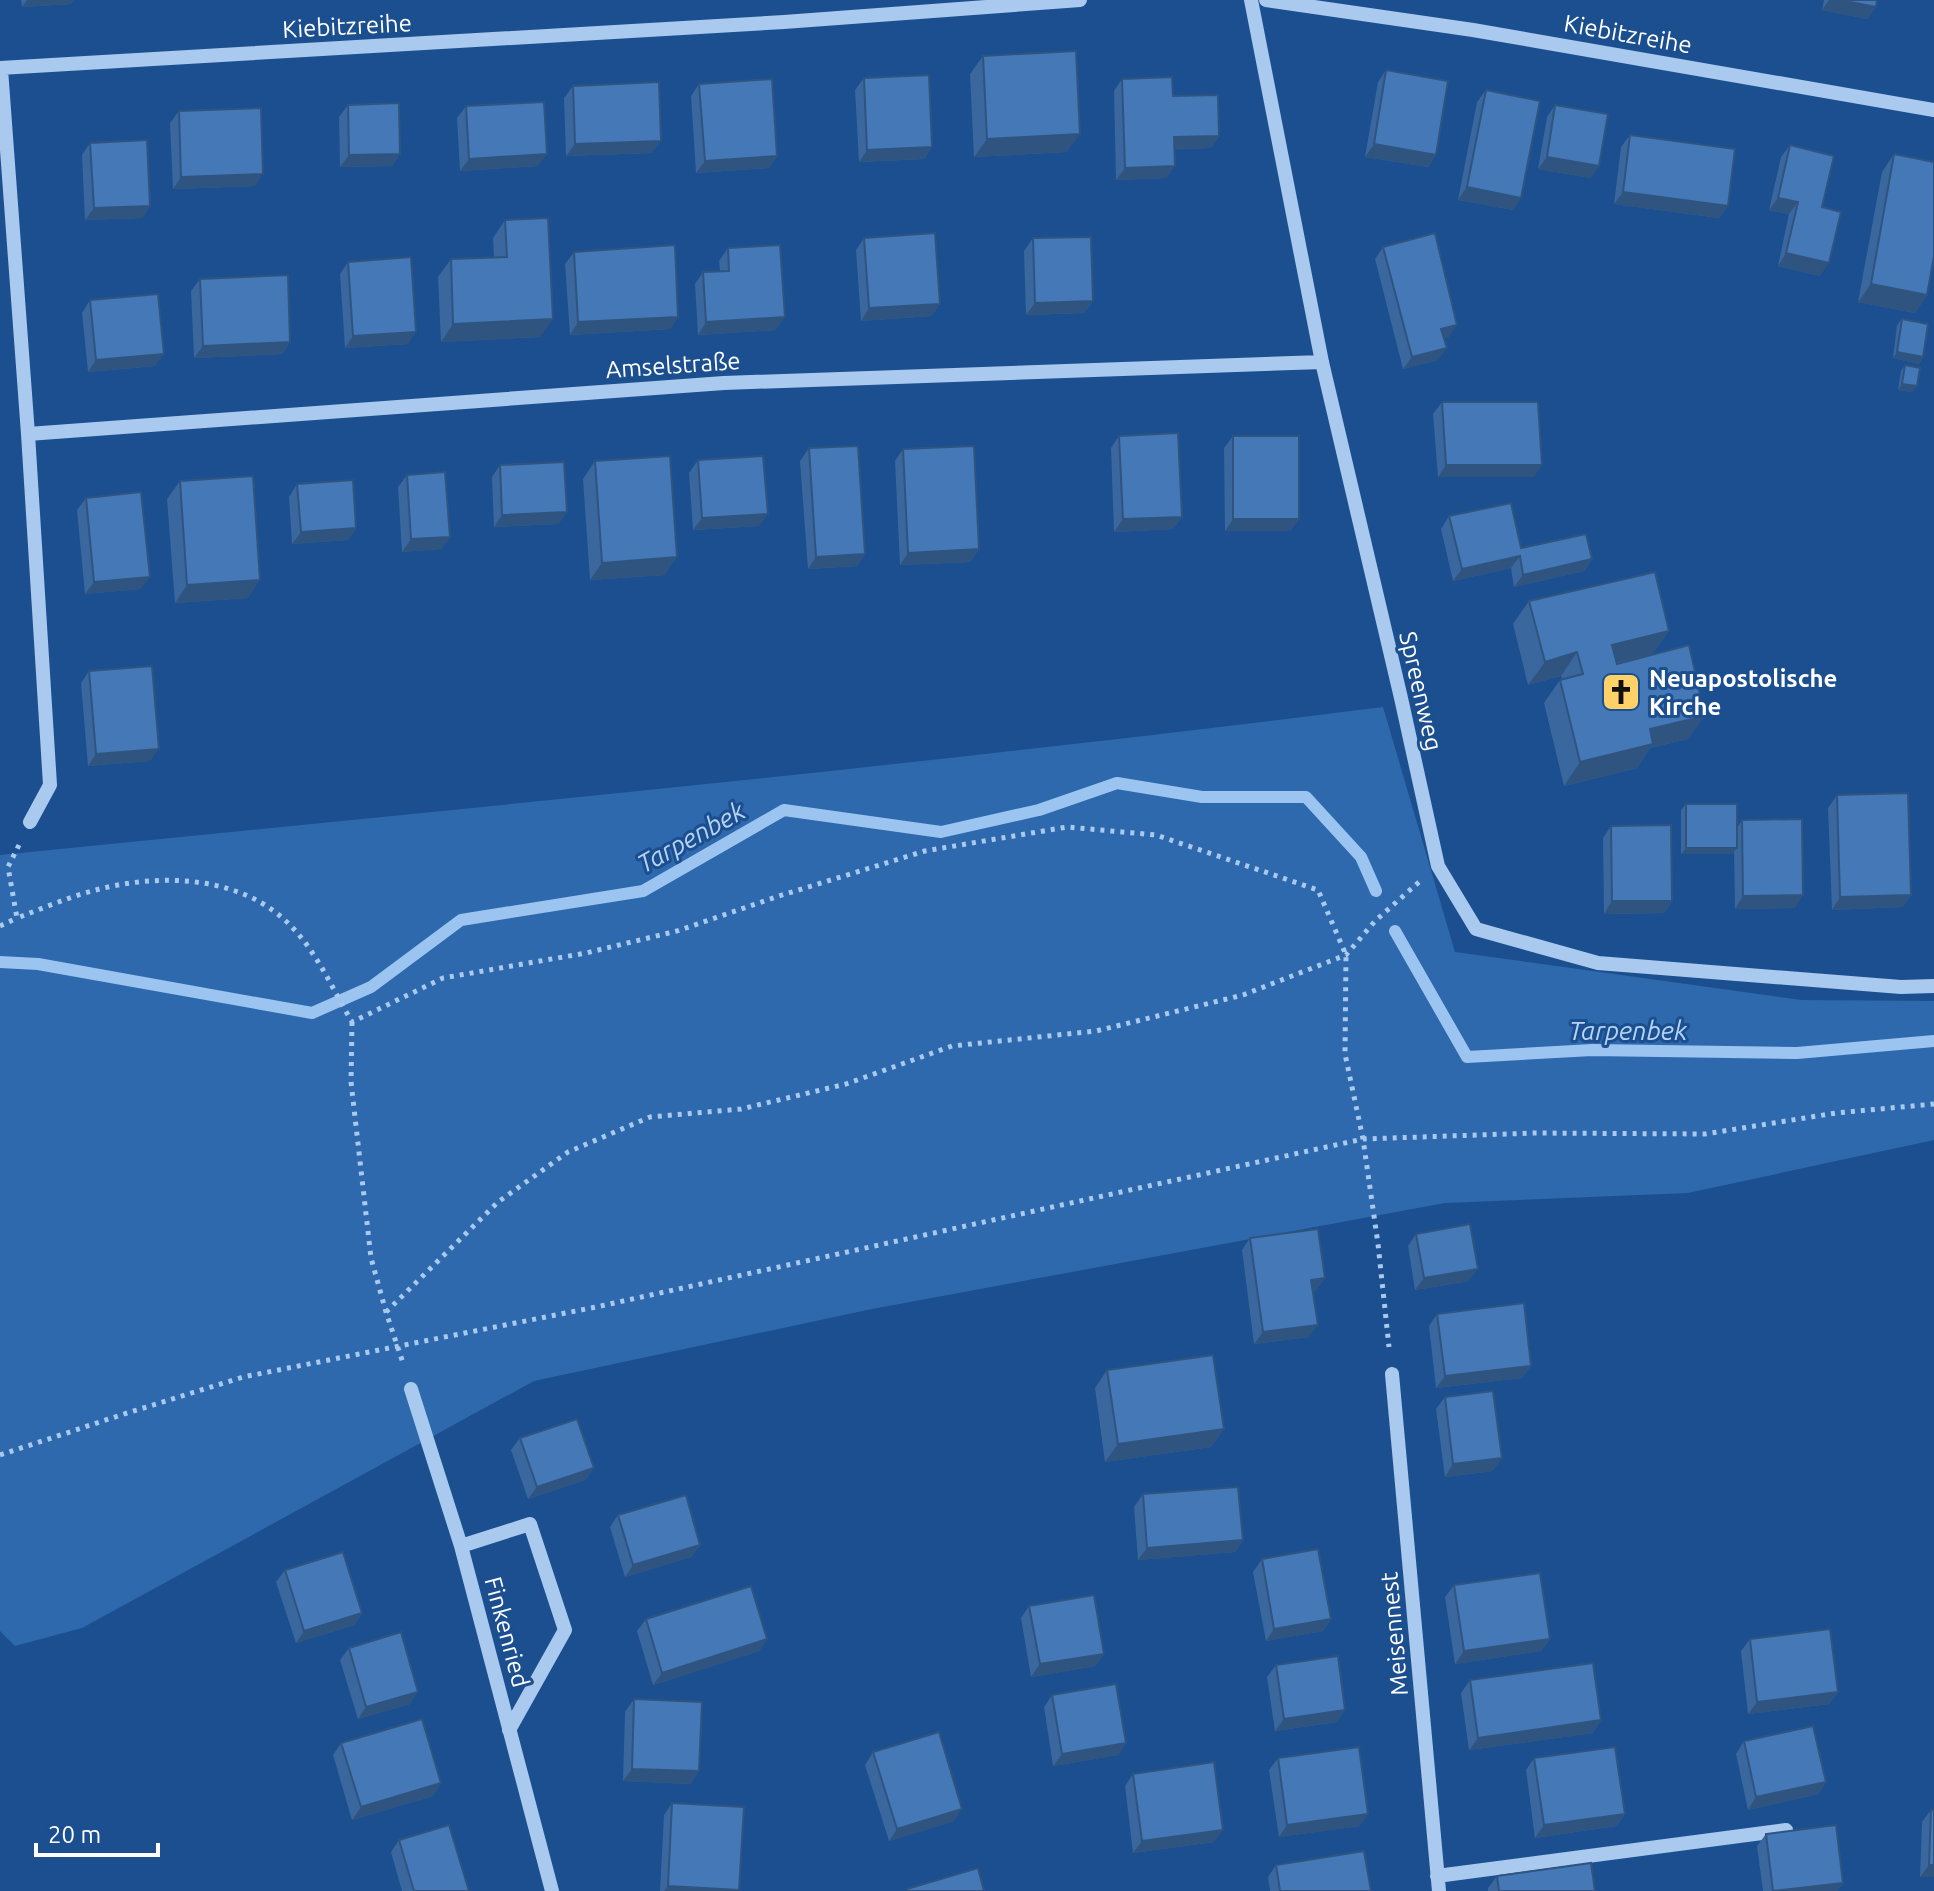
<svg xmlns="http://www.w3.org/2000/svg" width="1934" height="1891" viewBox="0 0 1934 1891" font-family="Ubuntu,sans-serif">
	<style>
		.green { fill: #2e69ad }
		.lines { fill: none; stroke-linecap: round; stroke-linejoin: round }
		.stream { stroke: #9cc4f0; stroke-width: 12 }
		.path { stroke: #a9c9ee; stroke-width: 5; stroke-dasharray: 4 6; stroke-linecap: butt }
		.minor { stroke: #a9c9ee; stroke-width: 14 }
		.wall { fill: #3a679d }
		.shaded-wall { fill: #305480 }
		.building { fill: #4478b7; stroke: #305480; stroke-width: 2 }
		.labels { text-anchor: middle; dominant-baseline: central; stroke-width: 6; stroke-linejoin: round; paint-order: stroke }
		.street-label { font-size: 24px; fill: #fff; stroke: #1b4f8f }
		.poi-label { font-size: 24px; font-weight: bold; fill: #fff; stroke: #1b4f8f; text-anchor: start }
		.water-label { font-size: 26px; font-style: italic; fill: #b5d3f5; stroke: #1b4f8f }
	</style>
	<rect width="100%" height="100%" fill="#1b4f8f"/>
	<path class="green" d="M1383,707L1455,952L1801,1000L1934,1001V1140L1688,1193L1445,1203L872,1309L534,1381L82,1628L15,1646L0,1631V855C461,809 923,765 1383,707Z"/>
	<g class="lines">
		<path class="stream" d="M1395,931L1467,1057L1592,1050L1797,1053L1934,1041
			M0,962L38,964L312,1013L371,987L461,920L643,891L784,810L941,832L1039,810L1117,783L1202,797H1306L1361,857L1376,891"/>
		<path class="path" d="M19,845L8,867L17,918C41,909 66,898 92,891C156,873 239,874 289,924C317,952 332,988 352,1022L443,978L586,953L677,931L779,896L925,851L1067,827L1156,835L1318,890L1346,955L1345,1054L1363,1139L1378,1244L1389,1347
			M0,926L17,918
			M352,1022L351,1082L371,1258L386,1312L403,1363
			M386,1312L498,1202L568,1152L650,1117L741,1109L846,1084L952,1046L1096,1031L1243,995L1346,955L1375,921L1419,882
			M0,1455L124,1414L243,1377L596,1307L1363,1139L1535,1133L1705,1134L1836,1113L1934,1104"/>
		<path class="minor" d="M1251,0L1322,362L1401,698L1438,866L1476,929L1598,963L1901,987L1934,986
			M1266,0L1473,30L1934,110
			M0,68L784,22L1080,0
			M1,69L28,434L50,785L30,822
			M28,434L724,383L1322,362
			M1392,1374L1439,1891
			M411,1389L461,1546
			M509,1730L565,1630L530,1524L461,1546L552,1891
			M1437,1876L1786,1830"/>
	</g>
	<path class="wall" d="M21,0H73L71,4L22,7Z
		M1824,0H1877L1876,7L1867,19L1822,10Z
		M983,56L1067,152L974,157L970,74Z
		M1386,70L1436,155L1428,167L1365,157L1378,82Z
		M864,78L932,147L924,159L859,162L855,90Z
		M1122,79L1173,96L1219,136L1211,148L1174,149L1175,166L1166,178L1116,180L1114,91Z
		M699,84L777,156L769,168L696,173L691,96Z
		M573,86L652,153L566,156L564,98Z
		M1486,90L1513,210L1458,200L1477,102Z
		M348,105L400,154L392,166L340,167L339,117Z
		M1555,105L1591,178L1538,169L1547,117Z
		M466,106L538,166L460,171L457,118Z
		M179,111L255,186L173,189L170,123Z
		M1630,135L1728,206L1719,218L1614,204L1621,147Z
		M90,143L150,206L142,218L85,220L82,155Z
		M1790,145L1822,207L1820,276L1778,266L1789,214L1769,210L1781,157Z
		M1894,154L1927,295L1915,313L1858,302L1882,172Z
		M505,220L540,337L441,342L438,277L451,259L494,257L493,238Z
		M864,238L940,304L931,316L861,321L856,250Z
		M1033,238L1093,301L1084,313L1026,315L1024,251Z
		M1383,247L1449,337L1444,338L1438,360L1403,369L1375,259Z
		M728,248L776,330L698,335L695,284L703,272L720,271L719,261Z
		M574,252L678,317L670,329L570,335L565,264Z
		M348,262L408,344L345,348L340,274Z
		M200,279L290,342L282,354L194,358L191,291Z
		M90,300L155,366L88,372L82,313Z
		M1902,319L1923,357L1919,364L1893,358L1897,325Z
		M1905,365L1912,392L1898,390L1901,371Z
		M1442,402L1534,477H1438L1433,414Z
		M1119,436L1182,517L1173,529L1114,532L1111,448Z
		M1233,436L1299,519L1290,531H1225L1224,448Z
		M809,448L865,554L857,566L808,569L800,461Z
		M903,449L979,549L970,562L900,565L895,461Z
		M698,460L759,526L693,530L689,473Z
		M595,461L665,575L590,580L583,479Z
		M500,465L567,512L558,524L494,527L492,477Z
		M407,475L450,537L441,549L402,552L398,487Z
		M180,481L248,598L175,603L167,499Z
		M297,484L356,528L348,540L292,544L289,497Z
		M86,498L141,589L85,594L77,510Z
		M1449,516L1521,548L1592,559L1584,571L1514,587L1511,568L1453,581L1441,529Z
		M1529,601L1669,631L1652,654L1688,739L1650,748L1637,768L1564,786L1544,703L1560,680L1562,679L1561,676L1528,685L1513,624Z
		M89,671L150,761L88,766L81,683Z
		M1837,795L1911,895L1902,907L1832,910L1828,808Z
		M1686,804L1737,828L1742,820L1795,908L1735,909L1734,852L1732,854H1681V810Z
		M1611,826L1672,901L1664,913L1604,914L1603,838Z
		M1416,1234L1469,1281L1415,1290L1408,1246Z
		M1250,1238L1325,1278L1316,1290L1313,1291L1309,1337L1254,1344L1242,1250Z
		M1437,1314L1531,1366L1522,1378L1436,1388L1429,1326Z
		M1107,1370L1224,1429L1211,1447L1105,1462L1095,1388Z
		M1445,1397L1493,1471L1445,1477L1436,1409Z
		M520,1438L594,1468L585,1480L528,1499L511,1450Z
		M1143,1494L1243,1540L1235,1552L1138,1560L1134,1507Z
		M618,1515L700,1545L691,1557L625,1577L610,1527Z
		M1262,1559L1331,1619L1323,1631L1266,1641L1253,1572Z
		M285,1570L362,1613L354,1625L296,1643L276,1582Z
		M1454,1585L1550,1639L1541,1651L1455,1664L1445,1597Z
		M1029,1606L1104,1654L1095,1666L1031,1677L1021,1618Z
		M646,1619L767,1639L759,1651L653,1685L637,1631Z
		M1750,1639L1838,1692L1829,1704L1748,1714L1741,1651Z
		M349,1648L410,1704L358,1719L340,1660Z
		M1276,1665L1337,1722L1275,1731L1267,1677Z
		M1470,1680L1601,1720L1593,1733L1469,1750L1461,1693Z
		M1052,1695L1126,1743L1118,1755L1053,1766L1044,1707Z
		M634,1699L691,1784L623,1781L625,1712Z
		M1744,1741L1826,1782L1818,1794L1748,1810L1736,1754Z
		M341,1743L441,1783L433,1796L352,1820L333,1755Z
		M873,1752L954,1821L889,1841L865,1765Z
		M1278,1758L1360,1826L1279,1837L1269,1770Z
		M1534,1758L1625,1814L1616,1826L1535,1838L1526,1770Z
		M1133,1774L1214,1842L1133,1853L1125,1786Z
		M672,1803L738,1891H660L664,1815Z
		M1931,1810H1934V1877H1920L1922,1822Z
		M1766,1834L1843,1883L1837,1891H1763L1757,1846Z
		M399,1840L469,1891H402L391,1852Z
		M1276,1865L1371,1891H1270L1268,1877Z
		M1497,1876L1595,1891H1488V1888Z"/>
	<path class="shaded-wall" d="M27,0H73L71,4L22,7Z
		M1829,0H1840L1876,7L1867,19L1822,10Z
		M1080,134L1067,152L974,157L987,139Z
		M1219,136L1211,148L1165,149L1174,137Z
		M661,141L652,153L566,156L575,144Z
		M1374,144L1436,155L1428,167L1365,157Z
		M932,147L924,159L859,162L867,150Z
		M400,154L392,166L340,167L349,155Z
		M547,154L538,166L460,171L469,159Z
		M777,156L769,168L696,173L705,161Z
		M1547,157L1599,166L1591,178L1538,169Z
		M1175,166L1166,178L1116,180L1125,168Z
		M263,174L255,186L173,189L181,177Z
		M1467,187L1521,198L1513,210L1458,200Z
		M1623,192L1728,206L1719,218L1614,204Z
		M1778,198L1798,202L1789,214L1769,210Z
		M150,206L142,218L85,220L94,208Z
		M1786,253L1829,263L1820,276L1778,266Z
		M1871,284L1927,295L1915,313L1858,302Z
		M1093,301L1084,313L1026,315L1035,303Z
		M940,304L931,316L861,321L869,308Z
		M678,317L670,329L570,335L578,322Z
		M785,317L776,330L698,335L706,322Z
		M553,319L540,337L441,342L453,324Z
		M1457,325L1449,337L1433,341L1441,329Z
		M416,332L408,344L345,348L353,336Z
		M290,342L282,354L194,358L203,346Z
		M1447,348L1438,360L1403,369L1412,357Z
		M1897,352L1923,357L1919,364L1893,358Z
		M164,354L155,366L88,372L96,360Z
		M1902,384L1917,386L1912,392L1898,390Z
		M1446,465H1542L1534,477H1438Z
		M567,512L558,524L494,527L502,515Z
		M768,514L759,526L693,530L702,518Z
		M1182,517L1173,529L1114,532L1123,519Z
		M1233,519H1299L1290,531H1225Z
		M356,528L348,540L292,544L301,532Z
		M450,537L441,549L402,552L411,539Z
		M979,549L970,562L900,565L908,553Z
		M865,554L857,566L808,569L816,557Z
		M1520,556L1511,568L1453,581L1462,569Z
		M677,557L665,575L590,580L602,563Z
		M1592,559L1584,571L1514,587L1523,575Z
		M150,577L141,589L85,594L94,582Z
		M260,580L248,598L175,603L187,585Z
		M1669,631L1652,654L1595,668L1612,645Z
		M1577,652L1561,676L1528,685L1545,662Z
		M1705,716L1688,739L1650,748L1637,768L1564,786L1580,762L1650,729Z
		M159,749L150,761L88,766L96,754Z
		M1686,848H1737L1732,854H1681Z
		M1803,895L1795,908L1735,909L1743,896Z
		M1911,895L1902,907L1832,910L1840,897Z
		M1612,901H1672L1664,913L1604,914Z
		M1478,1269L1469,1281L1415,1290L1424,1278Z
		M1325,1278L1316,1290L1303,1292L1311,1280Z
		M1318,1325L1309,1337L1254,1344L1263,1332Z
		M1531,1366L1522,1378L1436,1388L1445,1376Z
		M1224,1429L1211,1447L1105,1462L1118,1444Z
		M1502,1458L1493,1471L1445,1477L1453,1464Z
		M594,1468L585,1480L528,1499L537,1487Z
		M1243,1540L1235,1552L1138,1560L1147,1548Z
		M700,1545L691,1557L625,1577L633,1565Z
		M362,1613L354,1625L296,1643L304,1631Z
		M1331,1619L1323,1631L1266,1641L1274,1629Z
		M767,1639L759,1651L653,1685L662,1673Z
		M1550,1639L1541,1651L1455,1664L1464,1651Z
		M1104,1654L1095,1666L1031,1677L1040,1664Z
		M418,1692L410,1704L358,1719L366,1707Z
		M1838,1692L1829,1704L1748,1714L1757,1702Z
		M1345,1710L1337,1722L1275,1731L1284,1719Z
		M1601,1720L1593,1733L1469,1750L1478,1738Z
		M1126,1743L1118,1755L1053,1766L1062,1754Z
		M632,1769L699,1771L691,1784L623,1781Z
		M1826,1782L1818,1794L1748,1810L1756,1797Z
		M441,1783L433,1796L352,1820L361,1807Z
		M962,1809L954,1821L889,1841L897,1829Z
		M1368,1814L1360,1826L1279,1837L1287,1825Z
		M1625,1814L1616,1826L1535,1838L1544,1825Z
		M1223,1830L1214,1842L1133,1853L1142,1841Z
		M1929,1865H1934V1877H1920Z
		M1843,1883L1837,1891H1775Z
		M668,1886L739,1890L738,1891H664Z"/>
	<path class="building" d="M1840,0H1877L1876,7Z
		M1076,51L1080,134L987,139L983,56Z
		M1386,70L1448,81L1436,155L1374,144Z
		M929,75L932,147L867,150L864,78Z
		M1172,77L1173,96L1218,95L1219,136L1174,137L1175,166L1125,168L1122,79Z
		M772,79L777,156L705,161L699,84Z
		M659,82L661,141L575,144L573,86Z
		M1486,90L1540,101L1521,198L1467,187Z
		M544,102L547,154L469,159L466,106Z
		M399,103L400,154L349,155L348,105Z
		M1555,105L1608,114L1599,166L1547,157Z
		M261,108L263,174L181,177L179,111Z
		M1630,135L1735,149L1728,206L1623,192Z
		M147,140L150,206L94,208L90,143Z
		M1790,145L1834,156L1822,207L1841,212L1829,263L1786,253L1798,202L1778,198Z
		M1894,154L1934,162V256L1927,295L1871,284Z
		M548,218L553,319L453,324L451,259L507,257L505,220Z
		M935,233L940,304L869,308L864,238Z
		M1435,233L1457,325L1441,329L1447,348L1412,357L1383,247Z
		M1091,237L1093,301L1035,303L1033,238Z
		M675,245L678,317L578,322L574,252Z
		M780,245L785,317L706,322L703,272L729,271L728,248Z
		M411,257L416,332L353,336L348,262Z
		M288,275L290,342L203,346L200,279Z
		M158,294L164,354L96,360L90,300Z
		M1902,319L1928,324L1923,357L1897,352Z
		M1905,365L1920,368L1917,386L1902,384Z
		M1442,402H1538L1542,465H1446Z
		M1178,433L1182,517L1123,519L1119,436Z
		M1233,436H1299V519H1233Z
		M858,446L865,554L816,557L809,448Z
		M974,446L979,549L908,553L903,449Z
		M670,456L677,557L602,563L595,461Z
		M763,456L768,514L702,518L698,460Z
		M564,462L567,512L502,515L500,465Z
		M445,472L450,537L411,539L407,475Z
		M253,476L260,580L187,585L180,481Z
		M353,480L356,528L301,532L297,484Z
		M141,492L150,577L94,582L86,498Z
		M1511,503L1521,548L1586,534L1592,559L1523,575L1520,556L1462,569L1449,516Z
		M1655,572L1669,631L1612,645L1617,664L1689,645L1705,716L1650,729L1653,744L1580,762L1560,680L1583,674L1577,652L1545,662L1529,601Z
		M152,666L159,749L96,754L89,671Z
		M1908,793L1911,895L1840,897L1837,795Z
		M1686,804H1737V848H1686Z
		M1802,819L1803,895L1743,896L1742,820Z
		M1671,825L1672,901H1612L1611,826Z
		M1470,1224L1478,1269L1424,1278L1416,1234Z
		M1318,1229L1325,1278L1311,1280L1318,1325L1263,1332L1250,1238Z
		M1524,1303L1531,1366L1445,1376L1437,1314Z
		M1213,1355L1224,1429L1118,1444L1107,1370Z
		M1493,1391L1502,1458L1453,1464L1445,1397Z
		M577,1419L594,1468L537,1487L520,1438Z
		M1238,1487L1243,1540L1147,1548L1143,1494Z
		M686,1495L700,1545L633,1565L618,1515Z
		M1318,1549L1331,1619L1274,1629L1262,1559Z
		M343,1552L362,1613L304,1631L285,1570Z
		M1540,1573L1550,1639L1464,1651L1454,1585Z
		M751,1586L767,1639L662,1673L646,1619Z
		M1094,1595L1104,1654L1040,1664L1029,1606Z
		M1830,1629L1838,1692L1757,1702L1750,1639Z
		M401,1632L418,1692L366,1707L349,1648Z
		M1338,1656L1345,1710L1284,1719L1276,1665Z
		M1593,1663L1601,1720L1478,1738L1470,1680Z
		M1116,1684L1126,1743L1062,1754L1052,1695Z
		M634,1699L702,1702L699,1771L632,1769Z
		M422,1719L441,1783L361,1807L341,1743Z
		M1813,1726L1826,1782L1756,1797L1744,1741Z
		M939,1732L962,1809L897,1829L873,1752Z
		M1359,1747L1368,1814L1287,1825L1278,1758Z
		M1615,1747L1625,1814L1544,1825L1534,1758Z
		M1214,1762L1223,1830L1142,1841L1133,1774Z
		M672,1803L744,1807L739,1890L668,1886Z
		M1931,1810H1934V1865H1929Z
		M449,1825L469,1891H414L399,1840Z
		M1836,1825L1843,1883L1773,1891L1766,1834Z
		M1364,1851L1371,1891H1280L1276,1865Z
		M1591,1863L1595,1891H1499L1497,1876Z
		M978,1868L984,1891H908L907,1889Z"/>
	<defs>
		<g id="church-square" transform="scale(2)"><rect x="-9" y="-9" width="18" height="18" rx="4" fill="#ffd166" stroke="#1b4f8f"/><path d="M-1.2-6h2.4v3.5h3.3v2.4h-3.3V6h-2.4V-.1h-3.3v-2.4h3.3Z" fill="#111"/></g>
	</defs>
	<g fill-rule="evenodd">
		<use href="#church-square" x="1621" y="692"/>
	</g>
	<g class="labels">
		<g class="street-label">
			<text transform="translate(347 26) rotate(-3)">Kiebitzreihe</text>
			<text transform="translate(1628 34) rotate(10)">Kiebitzreihe</text>
			<text transform="translate(673 365) rotate(-4)">Amselstraße</text>
			<text transform="translate(1421 691) rotate(77)">Spreenweg</text>
			<text transform="translate(507 1632) rotate(75)">Finkenried</text>
			<text transform="translate(1394 1634) rotate(-95)">Meisennest</text>
		</g>
		<g class="poi-label">
			<text x="1649" y="678">Neuapostolische<tspan x="1649" dy="28">Kirche</tspan></text>
		</g>
		<g class="water-label">
			<text transform="translate(691 837) rotate(-29)">Tarpenbek</text>
			<text x="1628" y="1030">Tarpenbek</text>
		</g>
	</g>
	<path d="M36 1843v12h122v-12" fill="none" stroke="#ffffff" stroke-width="4"/>
	<text x="48" y="1843" font-size="24" fill="#ffffff" stroke="#1b4f8f" stroke-width="6" paint-order="stroke">20 m</text>
</svg>
